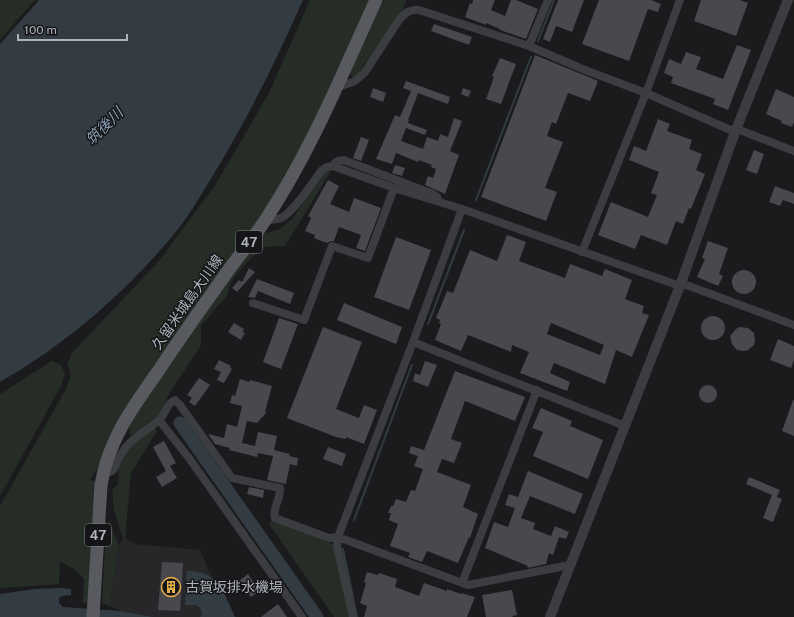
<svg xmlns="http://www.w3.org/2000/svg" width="794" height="617" viewBox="0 0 794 617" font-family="'Public Sans','Noto Sans JP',sans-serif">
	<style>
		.built { fill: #27272a }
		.green { fill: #252d26 }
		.water { fill: #333c42 }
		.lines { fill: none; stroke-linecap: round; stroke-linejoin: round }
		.stream { stroke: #333c42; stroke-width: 2 }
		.river { stroke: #333c42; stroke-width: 13 }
		.building { fill: #48484d; fill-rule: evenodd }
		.minor { stroke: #3c3d41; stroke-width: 8 }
		.tertiary { stroke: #3c3d41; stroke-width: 10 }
		.primary { stroke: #585a60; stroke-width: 13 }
		.labels { text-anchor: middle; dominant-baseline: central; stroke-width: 3; stroke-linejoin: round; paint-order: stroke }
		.shield { fill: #151518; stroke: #80838a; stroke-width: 1 }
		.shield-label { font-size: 13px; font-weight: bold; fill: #aeb2bb }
		.street-label { font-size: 14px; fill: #aeb2bb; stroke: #151518 }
		.poi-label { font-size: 14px; fill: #aeb2bb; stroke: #151518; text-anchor: start }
		.water-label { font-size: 15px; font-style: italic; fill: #889fb3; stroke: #151518 }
	</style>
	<rect width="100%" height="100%" fill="#1b1b1d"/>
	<path class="built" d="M125,538L135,544L200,550L212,578L200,572L187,571L195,605L200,608L202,614L200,617H153L121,611L110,606L119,545L123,539Z"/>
	<path class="green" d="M0,0H35L0,40Z
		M310,0H372L301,149L268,208L126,410L106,442L100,463L90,480L96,481L89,604L83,603L84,579L75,570L60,561L59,584L0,588V506L67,387L71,373L67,365L72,353L158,262L216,184L269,93Z
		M384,0H406L403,11L356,76L352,77L348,69Z
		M331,171L285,246L263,247C252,258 228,278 228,294L201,326V345L169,394L161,413L131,437L129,427L133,415L260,235L280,229L292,219L325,172Z
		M52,361L61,365L65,374L61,386L0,496V394Z
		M154,427L157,431L131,473L125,538L123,539L114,510L112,490L118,484L119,467L129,449Z
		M110,520L114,534L119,545L110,606L102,603L106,530Z
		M271,520L333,544L350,617H334L269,524Z"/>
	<path class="water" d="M39,0H303C278,56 252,110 221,162C208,183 196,205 182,224C132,287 70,342 0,382V44Z
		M187,571C191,571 195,571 199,572C220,576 227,600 235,617H200L202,614L200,608L195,605H185Z
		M61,588L71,589V595L62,596L59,598V603L63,607L121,611L153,617H0V594L35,589Z"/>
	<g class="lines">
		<path class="stream" d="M538,41L554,0
			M476,200L531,57
			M428,324L464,230
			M354,520L412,365
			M343,549L357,617"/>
		<path class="river" d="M180,423L317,617"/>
	</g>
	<path class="building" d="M473,0H495L491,10L505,16L511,0H516L538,9L526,39L500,30V29L486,23V25L465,17L470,3L472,4Z
		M558,0H584L572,32L556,26L550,42L543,39Z
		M599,0H651L661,4L658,12L648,9L629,61L582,44Z
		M701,0H740L748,3L736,36L694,21Z
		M434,24L472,37L469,45L431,31Z
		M737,45L751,50L728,110L713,104L715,99L671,83L673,77L664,73L669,59L681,64L686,52L701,57L696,69L723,79Z
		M535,55L598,81L590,101L568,93L556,124L552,122L547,136L563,142L545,188L557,192L546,221L481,197Z
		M500,58L516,64L501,104L486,99L494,77L492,76Z
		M406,81L450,97L448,104L418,93L408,120H409L408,123L427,130L425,135L406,128L401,141L423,149L427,137L438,141L440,134L448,137L454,118L462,121L450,151L459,155L445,194L425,185L428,176L433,178L436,169L431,167L432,165L419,160L418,162L396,153L392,164L376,159L395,115L400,117L411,91L403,88Z
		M373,88L386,93L383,102L370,97Z
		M463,88L471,91L468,97L461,94Z
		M776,89L794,97V122L792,127L781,123L782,121L766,114Z
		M658,119L670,124L667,131L692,140L689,149L702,154L696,170L705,174L691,209L689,208L683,224L676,221L667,245L641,235L635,249L598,235L611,202L648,217L657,195L651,193L659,172L629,160L634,146L646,151Z
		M361,137L369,140L361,161L353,158Z
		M754,150L764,154L757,174L746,170Z
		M395,165L405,168L402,176L392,173Z
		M328,180L339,186L330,204L349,212L354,198L381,208L365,251L356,248L361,235L339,227L334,241H331L327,243L314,238L315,235L305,231L311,218L308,216Z
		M775,186L794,193V204L783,200L780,206L769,202Z
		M507,235L526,242L519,261L565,278L570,264L602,276L605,269L632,280L625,299L644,306L642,313L649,315L632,357L616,350L605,384L554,363L550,373L570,382L567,391L520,373L529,352L512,345L511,352L468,335L461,351L435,340L441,324L439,323L440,320L436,318L447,291L453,293L470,250L497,261ZM551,323L604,345L600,355L547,334Z
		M396,237L431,250L409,310L374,297Z
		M708,241L728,248L719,274L723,276L718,286L697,277L705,259L702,258Z
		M249,268L255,272L237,292L232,288L239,280L242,282Z
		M732 282a12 12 0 1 1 24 0a12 12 0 1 1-24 0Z
		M257,279L294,293L290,304L258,291L255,298L248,297Z
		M344,303L402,327L396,344L337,320Z
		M701 328a12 12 0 1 1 24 0a12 12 0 1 1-24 0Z
		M279,318L298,324L281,369L263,362Z
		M234,323L244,329L243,332L245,333L241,340L228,332Z
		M323,327L362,342L336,409L359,418L364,405L377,410L364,444L346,437V439L336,437L287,418Z
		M739,327L748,328L754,333L755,341L754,345L748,350L745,351L737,350L732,344L730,336L736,329Z
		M778,339L794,346V360L791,368L770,360Z
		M219,360L231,366L230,368L232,369L224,383L217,380L221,372L214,369Z
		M425,361L437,365L428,387L413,381L415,373L420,375Z
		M455,371L525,397L515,421L465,401L451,439L462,443L454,463L442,459L437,472L471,485L463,507L478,514L470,538L469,537L458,563L427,551L422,562L408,557L410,553L390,546L398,524L389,520L391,513H388L391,506H393L396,499L406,502L411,490L415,491L423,469L414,466L418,456L409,453L411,446L424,450Z
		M199,378L210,385L195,406L189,402L192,398L187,395Z
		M240,379L249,382L250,380L272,386L265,412H267L257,423L247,421L242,443L255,446L258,432L277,436L274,450L290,454L289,456L298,458L297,466L290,464L286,484L267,480L273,456L258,453L257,457L229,450L230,448L215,444L208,434L224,438L227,424L237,427L242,406L230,403L232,395L235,396Z
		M699 394a9 9 0 1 1 18 0a9 9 0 1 1-18 0Z
		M793,400H794V436L782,431Z
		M541,408L572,421L570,426L603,440L588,479L533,456L543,432L532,428Z
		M164,441L176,463L170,466L177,478L162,487L156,477L166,471L153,447Z
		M328,447L346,454L342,466L323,459Z
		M528,471L583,494L575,514L530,496L521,518L535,523L533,529L551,536L555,526L569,532L566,539L559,537L553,555L549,553L546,564L527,568L528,566L485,548L494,522L508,527L515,508L505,505L509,494L518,497Z
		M749,477L780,490L777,497L782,499L773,522L763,518L772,495L746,484Z
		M249,487L264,490L263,498L247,494Z
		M162,562L183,563L180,611L158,610Z
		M367,572L378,575L379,573L397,579L395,587L419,596L424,583L447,591V589L461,594V593L475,597L467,617H364L367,606L360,603L366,583L364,582Z
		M248,574L254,583L257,580L263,589L251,597L239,581Z
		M512,590L517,615L512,616L513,617H486L482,595Z
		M278,604L287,617H261L270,610Z"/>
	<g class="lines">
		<path class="minor" d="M529,46L548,0
			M336,88L355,81L365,72L399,20C405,13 410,9 419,10L529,46L585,70L646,93L735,132
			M737,129L794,151
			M333,166C336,161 338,160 344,160L433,194L437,197L439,201
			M462,209L413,342L338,537L468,585L570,565
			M265,220C271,220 276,220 281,218C294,212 313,182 322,170L327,167L333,166L394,188L462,209L680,286
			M582,252L646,93L680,0
			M681,283L794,325
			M253,303L304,320L332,246L368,258L394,188
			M413,342L625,426
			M159,420L189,458L302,617
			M103,472C115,473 114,469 118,460C120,456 123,451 126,447C135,436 150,429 160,419C165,414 168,402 175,400L180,405L232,478L280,488C281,498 272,509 275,518L329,538L338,537L337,546L353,617
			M462,583L537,390"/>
		<path class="tertiary" d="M550,617L681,283L735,132L788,0"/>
		<path class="primary" d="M93,617L101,485C108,440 133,407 159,370C182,335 206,302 230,268C242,252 255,236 266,219C311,151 342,74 376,0"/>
	</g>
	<defs>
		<g id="building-ring" transform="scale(1)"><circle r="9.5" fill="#151518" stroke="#e6b049" stroke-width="1.5"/><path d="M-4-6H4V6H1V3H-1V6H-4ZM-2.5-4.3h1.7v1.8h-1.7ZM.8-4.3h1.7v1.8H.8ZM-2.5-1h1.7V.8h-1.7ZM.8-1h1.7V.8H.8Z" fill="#e6b049"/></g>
	</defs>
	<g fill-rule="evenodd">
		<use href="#building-ring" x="171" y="587"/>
	</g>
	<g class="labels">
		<g class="shield">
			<rect x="236" y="231" width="26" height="22" rx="3"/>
			<rect x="85" y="524" width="26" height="22" rx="3"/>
		</g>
		<g class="shield-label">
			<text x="249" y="242">47</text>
			<text x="98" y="535">47</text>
		</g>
		<g class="street-label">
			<text transform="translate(187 302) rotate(-55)">久留米城島大川線</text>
		</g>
		<g class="poi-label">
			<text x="185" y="587">古賀坂排水機場</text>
		</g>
		<g class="water-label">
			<text transform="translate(104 126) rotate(-45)">筑後川</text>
		</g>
	</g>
	<path d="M18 34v6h109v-6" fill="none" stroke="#aeb2bb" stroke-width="2"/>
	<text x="24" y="34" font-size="12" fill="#aeb2bb" stroke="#151518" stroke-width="3" paint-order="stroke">100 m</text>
</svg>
